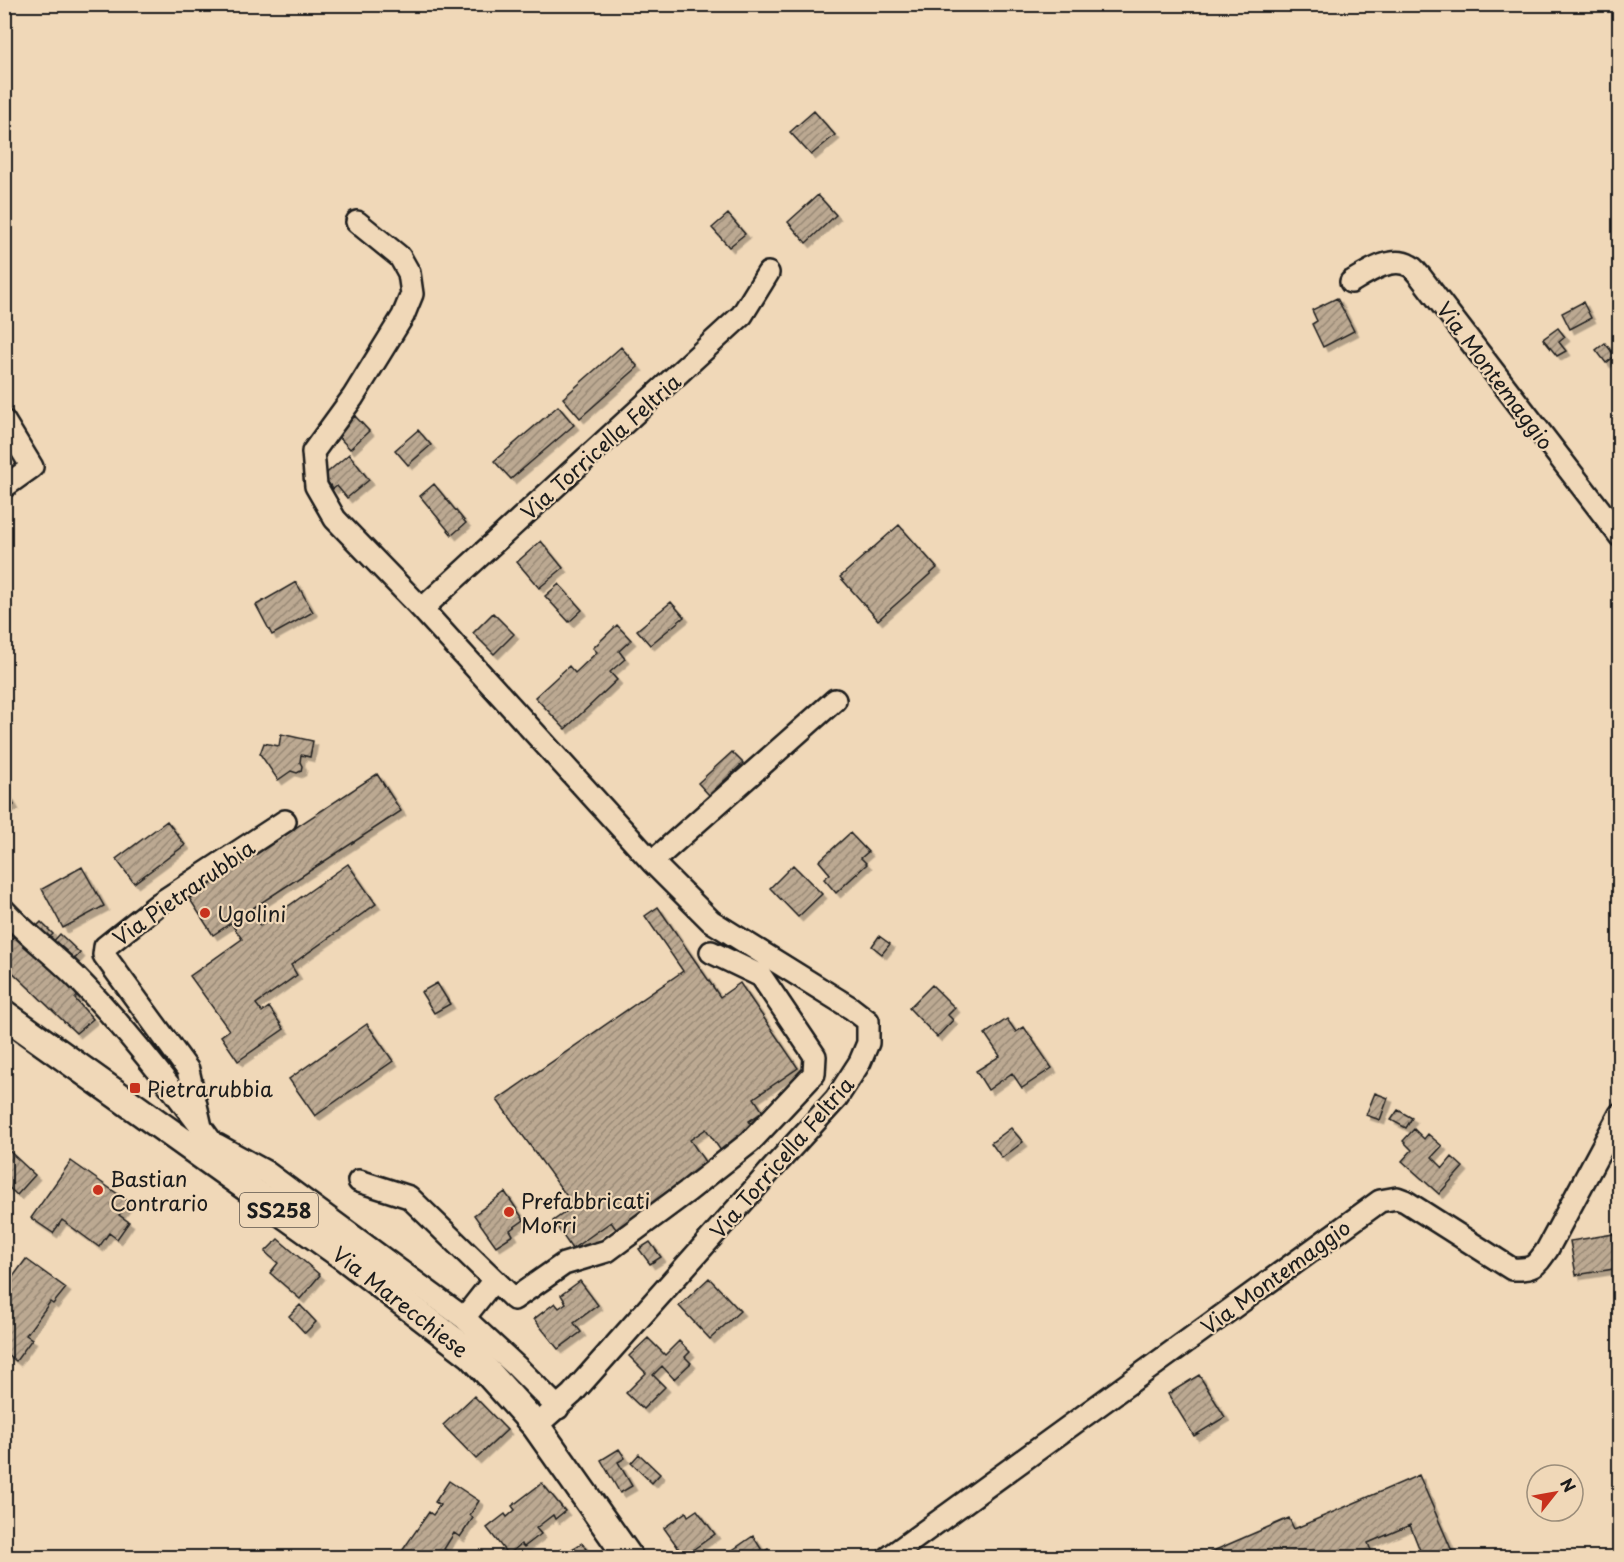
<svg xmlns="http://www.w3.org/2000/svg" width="1624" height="1562" viewBox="0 0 1624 1562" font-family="'Playpen Sans',sans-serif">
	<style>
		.building { fill: url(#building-hatch); stroke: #1c1c1c; stroke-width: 1.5; filter: url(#shadow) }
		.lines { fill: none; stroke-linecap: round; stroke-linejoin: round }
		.minor-casing { stroke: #1c1c1c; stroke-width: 26 }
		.major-casing { stroke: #1c1c1c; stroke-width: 32 }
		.minor { stroke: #f0d8b8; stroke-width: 21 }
		.major { stroke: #f0d8b8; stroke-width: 27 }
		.poi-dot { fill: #c8321e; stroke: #f0d8b8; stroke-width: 2 }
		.labels { text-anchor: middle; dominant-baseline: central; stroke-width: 4.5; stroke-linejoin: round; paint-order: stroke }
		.shield { fill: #f0d8b8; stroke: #5c544b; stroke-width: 1.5 }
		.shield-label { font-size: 20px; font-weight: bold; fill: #1c1c1c }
		.street-label { font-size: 21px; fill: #1c1c1c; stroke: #f0d8b8 }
		.poi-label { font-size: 21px; fill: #1c1c1c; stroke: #f0d8b8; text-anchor: start }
	</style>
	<defs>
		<pattern id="building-hatch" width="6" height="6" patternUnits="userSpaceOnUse" patternTransform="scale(1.5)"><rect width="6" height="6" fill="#bca992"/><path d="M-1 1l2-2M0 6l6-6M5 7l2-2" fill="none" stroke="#988976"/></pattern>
		<filter id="shadow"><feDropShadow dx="4.5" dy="4.5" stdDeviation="0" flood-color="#0004"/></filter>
	</defs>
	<rect width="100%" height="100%" fill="#f0d8b8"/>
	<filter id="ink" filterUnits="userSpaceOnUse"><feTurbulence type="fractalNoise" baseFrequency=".0167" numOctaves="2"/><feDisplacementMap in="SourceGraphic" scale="12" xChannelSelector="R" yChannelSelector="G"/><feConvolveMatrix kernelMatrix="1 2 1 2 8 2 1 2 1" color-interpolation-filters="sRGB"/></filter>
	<g filter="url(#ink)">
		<path class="building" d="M814,111L835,135L811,155L790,132Z
			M818,195L836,215L806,243L788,222Z
			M728,214L745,234L729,247L712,228Z
			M1337,298L1354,331L1323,347L1312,324L1317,321L1312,310Z
			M1583,302L1591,318L1570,329L1562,313Z
			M1558,328L1565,337L1559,342L1566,351L1557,356L1543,339Z
			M1605,343L1615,356L1606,363L1596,350Z
			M621,347L638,367L580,418L563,398Z
			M558,406L574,425L511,479L494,461Z
			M355,416L369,431L350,449L336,434Z
			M418,430L431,445L408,465L395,450Z
			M349,454L369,480L347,498L337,486L333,489L323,476Z
			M434,484L466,523L452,535L420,496Z
			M899,525L937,568L878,620L840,577Z
			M541,541L563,568L539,588L517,562Z
			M296,582L313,612L272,635L256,605Z
			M559,584L582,610L569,622L545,596Z
			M671,602L684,617L650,645L637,630Z
			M493,613L514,634L494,654L473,633Z
			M617,625L631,640L619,651L625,659L610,672L617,680L565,729L535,697L569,666L575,673L597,652L593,648Z
			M281,734L313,741L310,757L301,755L300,762L302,766L301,771L297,773L291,771L278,780L260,754L264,743L279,746Z
			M732,752L743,763L709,795L698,783Z
			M377,774L401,811L250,910L260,926L348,864L376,904L291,965L297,975L256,1004L262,1012L269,1007L284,1029L238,1061L221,1036L229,1030L190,976L242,939L231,923L213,935L189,898Z
			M4,788L14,805L4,811Z
			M167,821L185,845L134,883L116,859Z
			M850,833L868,852L861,858L867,864L836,893L824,879L830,874L819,861Z
			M793,865L822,894L798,917L770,888Z
			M82,867L104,906L63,928L42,889Z
			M658,907L720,997L740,983L798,1068L754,1098L763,1112L749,1121L754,1129L721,1151L706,1129L690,1140L710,1169L618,1232L611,1222L572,1249L553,1221L574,1206L497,1100L683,971L645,916Z
			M41,922L53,934L46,941L34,929Z
			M60,934L80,953L71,963L51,944Z
			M16,935L79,994L75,999L93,1019L76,1033L4,964V945Z
			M879,936L890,944L882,954L872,946Z
			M437,983L450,1004L434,1013L421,992Z
			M932,985L955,1008L948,1015L953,1020L937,1037L909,1008Z
			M1007,1019L1016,1032L1024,1027L1052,1068L1022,1088L1012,1073L988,1090L976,1071L1000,1056L985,1034Z
			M367,1024L393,1061L315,1116L289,1079Z
			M1375,1093L1388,1098L1380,1120L1366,1115Z
			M1398,1110L1412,1118L1406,1128L1391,1120Z
			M1011,1128L1023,1142L1002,1158L991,1143Z
			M1414,1129L1424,1139L1428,1134L1442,1146L1432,1157L1443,1168L1452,1157L1463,1167L1439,1194L1402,1161L1412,1150L1403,1141Z
			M5,1147L35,1175L17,1195L4,1183Z
			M71,1161L129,1202L119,1215L129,1222L117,1239L109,1233L99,1247L62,1220L53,1233L31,1218Z
			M505,1192L524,1220L510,1230L513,1235L496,1246L474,1215Z
			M1620,1233V1268L1576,1275L1570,1241Z
			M278,1239L320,1275L300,1299L270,1273L278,1263L265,1252Z
			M650,1242L661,1257L650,1264L639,1249Z
			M26,1259L66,1288L53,1304L50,1302L26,1335L32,1339L16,1361L4,1352V1289Z
			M709,1278L740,1311L710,1339L679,1306Z
			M580,1281L598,1305L574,1323L581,1332L558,1349L534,1319L555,1303L559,1308L566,1303L561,1295Z
			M300,1305L316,1322L305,1333L289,1316Z
			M648,1338L665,1355L679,1341L690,1352L685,1357L691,1363L674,1379L662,1366L653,1375L665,1387L643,1409L626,1393L646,1373L629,1356Z
			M1199,1375L1225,1417L1194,1436L1168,1394Z
			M474,1396L507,1430L476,1459L443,1425Z
			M619,1449L625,1458L618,1462L632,1486L620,1493L601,1460Z
			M639,1454L660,1474L652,1483L631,1463Z
			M1419,1475L1455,1558H1423L1410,1525L1368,1543L1374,1558H1197L1289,1518L1294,1529Z
			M449,1481L479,1501L470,1515L473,1518L460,1537L454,1533L444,1549L448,1552L444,1558H412L402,1551L429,1512L433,1515L440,1505L435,1502Z
			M542,1483L565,1511L555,1519L553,1515L536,1528L541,1534L524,1547L521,1544L508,1555L487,1528L505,1514L507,1517L515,1510L512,1506Z
			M697,1510L715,1534L684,1556L664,1528L686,1512L688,1516Z
			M753,1536L763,1552L768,1549L774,1558H721Z
			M582,1543L592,1558H549L561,1549L564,1554Z"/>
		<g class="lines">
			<g class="minor-casing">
				<path id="minor" d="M357,222L400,257L409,273L412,294L403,316L353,397L313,452L316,486L335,519L422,609L652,862L711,921L851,1008L868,1021V1043L860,1062L836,1099L772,1169L572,1394L536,1426
					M1351,282C1366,273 1392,255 1410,266C1414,268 1417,273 1420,276L1620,536
					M4,421L32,467L4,487
					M422,609L742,315L768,273
					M652,862L835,700
					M4,910C26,934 52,953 75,976C134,1036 186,1105 234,1173
					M201,1127L188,1070L104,955L105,947L160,903L285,821
					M217,1145L266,1172L464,1318L494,1280
					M359,1181L409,1197L514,1299L564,1264L607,1251L688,1191L750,1142L814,1074L815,1056L761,976L711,952
					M464,1318L516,1366L558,1408
					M888,1558L1380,1201L1397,1198L1405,1201L1512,1269C1533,1270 1535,1267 1547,1250L1620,1114"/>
			</g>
			<g class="major-casing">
				<path id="major" d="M4,1014L346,1258L472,1355L536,1426L629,1558"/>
			</g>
			<use href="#minor" class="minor"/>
			<use href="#major" class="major"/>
		</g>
	</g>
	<g class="poi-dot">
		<circle cx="205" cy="913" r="6"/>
		<rect x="129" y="1082" width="12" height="12" rx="3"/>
		<circle cx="98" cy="1190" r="6"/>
		<circle cx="509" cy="1212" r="6"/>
	</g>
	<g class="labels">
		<rect class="shield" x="240" y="1193" width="78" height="34" rx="4.5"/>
		<g class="shield-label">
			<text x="279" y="1210">SS258</text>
		</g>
		<g class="street-label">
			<text transform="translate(1496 375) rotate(53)">Via Montemaggio</text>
			<text transform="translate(600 446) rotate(-42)">Via Torricella Feltria</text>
			<text transform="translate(183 892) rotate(-35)">Via Pietrarubbia</text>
			<text transform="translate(781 1157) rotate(-49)">Via Torricella Feltria</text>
			<text transform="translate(1275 1276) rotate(-36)">Via Montemaggio</text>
			<text transform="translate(401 1301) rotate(38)">Via Marecchiese</text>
		</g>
		<g class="poi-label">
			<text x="217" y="913">Ugolini</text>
			<text x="147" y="1088">Pietrarubbia</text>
			<text x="110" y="1178">Bastian<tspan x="110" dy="24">Contrario</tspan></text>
			<text x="521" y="1200">Prefabbricati<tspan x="521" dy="24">Morri</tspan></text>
		</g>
	</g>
	<rect width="1624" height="1562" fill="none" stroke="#f0d8b8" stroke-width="24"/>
	<rect x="12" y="12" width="1600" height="1538" fill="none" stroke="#1c1c1c" stroke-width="2" filter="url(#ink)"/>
	<g transform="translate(1555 1493) rotate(59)"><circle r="28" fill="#f0d8b8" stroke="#9b8d7a" stroke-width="1.5"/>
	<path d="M0-4.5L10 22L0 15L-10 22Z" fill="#c8321e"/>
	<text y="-9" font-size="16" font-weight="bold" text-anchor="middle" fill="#1c1c1c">N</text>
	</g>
</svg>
